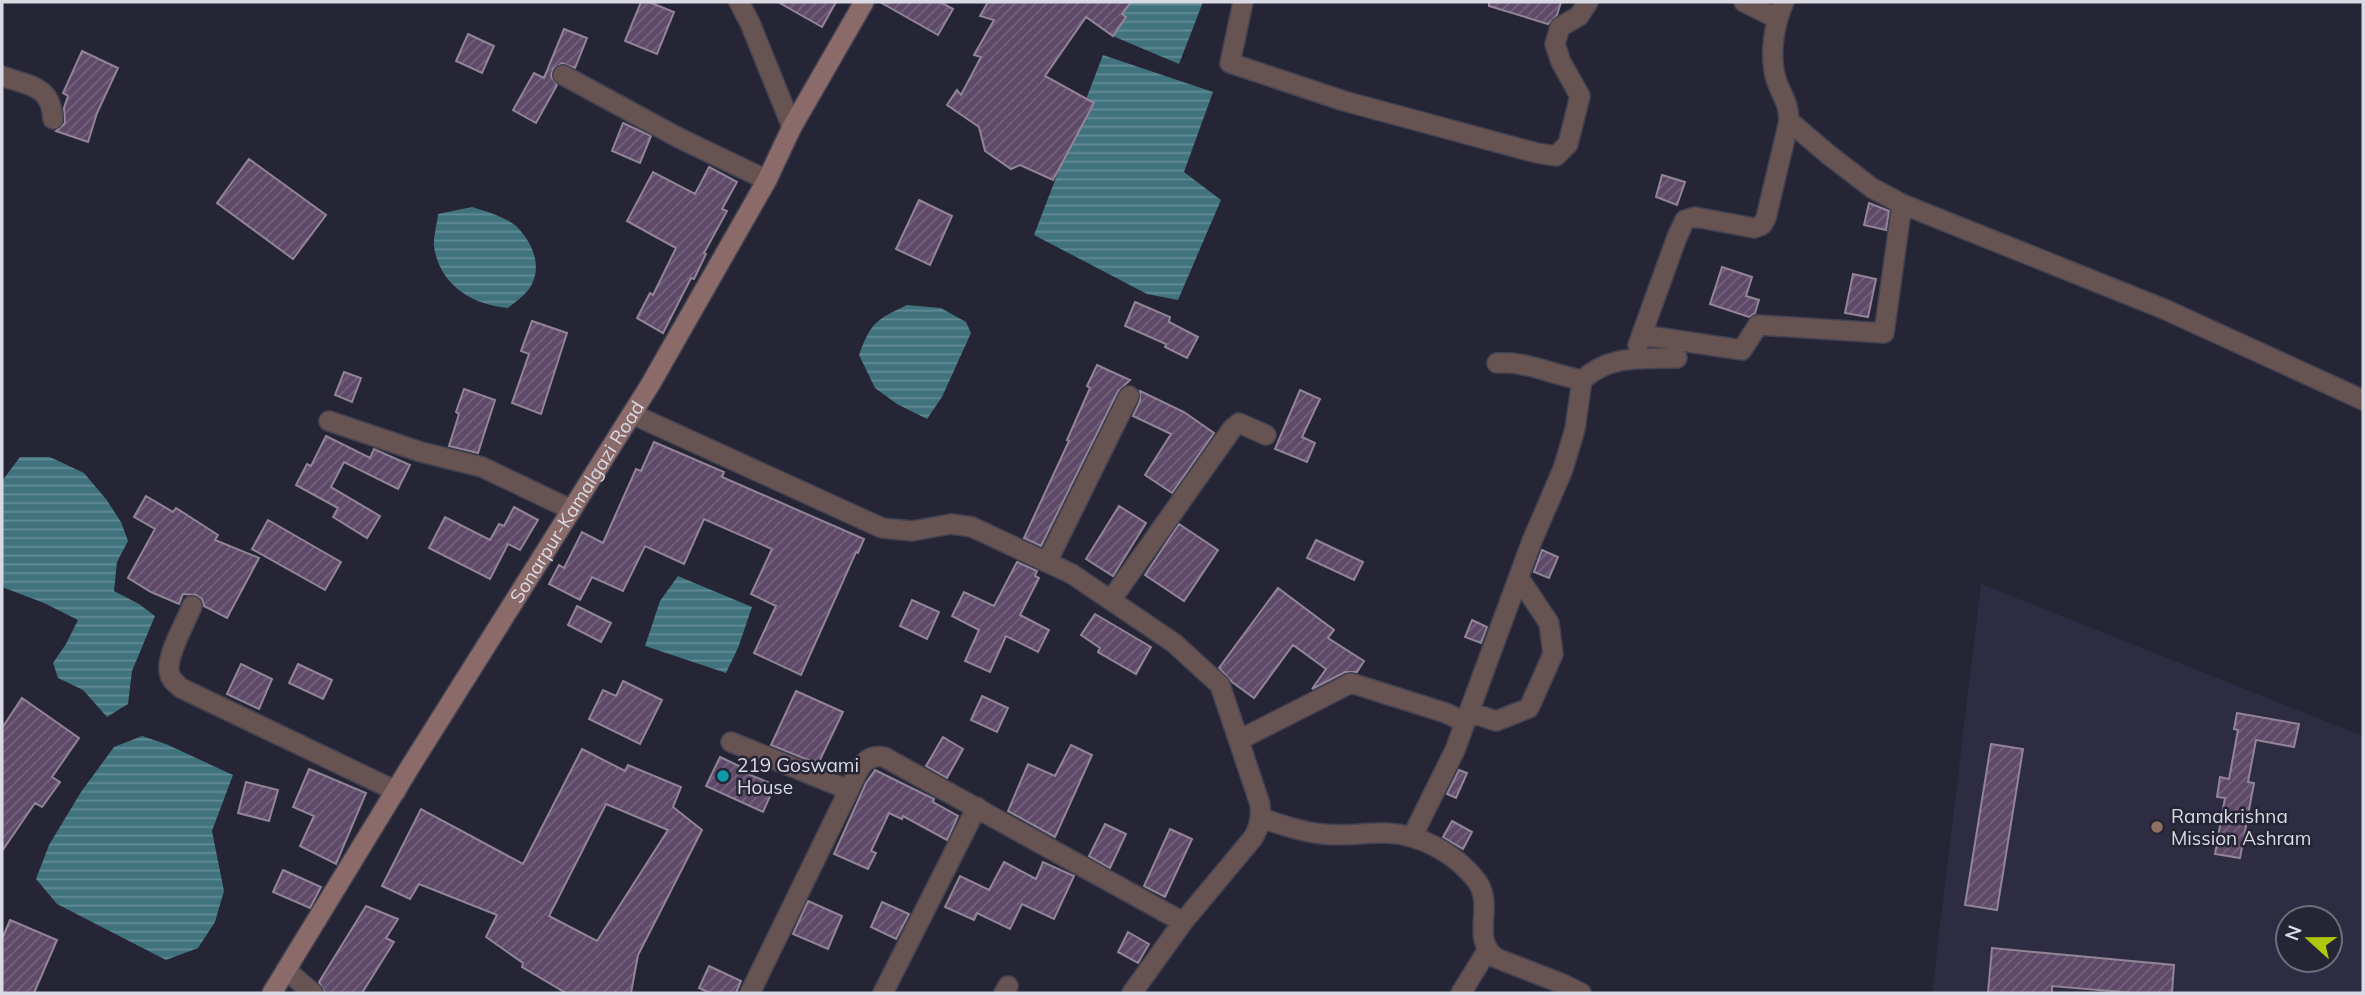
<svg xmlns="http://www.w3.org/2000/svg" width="2365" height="995" viewBox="0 0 2365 995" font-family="Mulish,sans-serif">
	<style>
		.built { fill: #2e2c42; fill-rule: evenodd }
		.water { fill: url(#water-rules) }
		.building { fill: url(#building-hatch); stroke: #918597; stroke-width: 2; fill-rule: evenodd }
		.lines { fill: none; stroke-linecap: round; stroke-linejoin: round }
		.minor-casing { stroke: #424251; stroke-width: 22 }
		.secondary-casing { stroke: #424251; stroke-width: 22 }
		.minor { stroke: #665352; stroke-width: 19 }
		.secondary { stroke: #8a6b6a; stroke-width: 19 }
		.culture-dot { fill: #0f9aa8; stroke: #252535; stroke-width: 2.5 }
		.education-dot { fill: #8d6e63; stroke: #252535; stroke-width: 2.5 }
		.labels { text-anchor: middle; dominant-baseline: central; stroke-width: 5; stroke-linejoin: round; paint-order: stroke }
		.street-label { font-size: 19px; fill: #dadae4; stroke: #252535 }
		.poi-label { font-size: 19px; fill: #dadae4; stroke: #252535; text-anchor: start }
	</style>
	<defs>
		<pattern id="water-rules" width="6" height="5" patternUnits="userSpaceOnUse" patternTransform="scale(1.75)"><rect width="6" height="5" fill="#40737e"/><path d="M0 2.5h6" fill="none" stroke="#648d96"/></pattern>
		<pattern id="building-hatch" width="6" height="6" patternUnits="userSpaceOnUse" patternTransform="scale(1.75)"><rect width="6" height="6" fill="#5e4968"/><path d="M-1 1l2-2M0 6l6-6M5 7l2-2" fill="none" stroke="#74637d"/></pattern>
	</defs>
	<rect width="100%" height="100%" fill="#252535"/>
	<path class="built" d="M1981,584L2363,736V993H1932ZM2288,918H2330V960H2288Z"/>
	<path class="water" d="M1120,2H1203L1179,64L1108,34Z
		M1103,55L1213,92L1184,172L1221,200L1178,300L1147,294L1034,235Z
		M472,207C487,212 507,217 518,228C534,245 543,269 529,289C524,296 515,302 508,308C472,305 440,285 434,247C433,237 437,225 438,214Z
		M907,305L941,308L966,322L971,333L942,397L927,419L897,404L875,388L859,355C871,322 876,320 907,305Z
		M20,457H50L84,473L106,499L121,522L128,541L117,562L114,591L139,604L155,616L132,671L128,704L107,717L83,690L58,678L53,663L66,644L78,620L44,603L2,587V481Z
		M678,576L752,607L738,648L726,673L645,646L660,601Z
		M142,736L166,744L233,775L212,831L224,891L215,922L198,948L166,960L57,904L36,879L49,845L81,792L114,747Z"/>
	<path class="building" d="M641,2H649L674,12L657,54L625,41Z
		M778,2H836L822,27Z
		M880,2H940L953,9L938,35Z
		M988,2H1131L1122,14L1126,17L1113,36L1086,17L1045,76L1094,103L1053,180L1020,165L1011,169L985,151L979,127L947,105L957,90L961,95L981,57L974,55L994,20L980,16Z
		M1489,2H1561L1557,15L1548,24L1489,6Z
		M564,29L587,38L575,68L562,63L553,69L551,76L557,85L536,123L513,110L534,73L544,78Z
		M468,34L494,46L482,73L456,61Z
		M82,51L118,68L97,113L88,142L56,131L65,123L64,108L68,96L63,93Z
		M623,123L651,136L640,163L612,151Z
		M249,159L326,215L293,259L217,203Z
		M709,167L737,182L722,209L727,211L704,253L706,254L694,279L691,278L663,333L637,318L650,293L653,295L676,248L627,221L653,172L695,194Z
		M1662,175L1685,182L1677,205L1656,197Z
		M919,200L952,216L930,265L896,249Z
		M1869,203L1889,211L1886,230L1864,225Z
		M1722,267L1752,277L1746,296L1759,300L1755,313L1749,317L1710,304Z
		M1853,274L1876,279L1868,317L1845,313Z
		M1135,302L1170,317L1169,322L1198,337L1187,358L1165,347L1166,344L1125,326Z
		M532,321L567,333L541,414L512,403L529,354L521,351Z
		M1097,365L1130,380L1118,391L1041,546L1024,538L1069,441L1067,440L1090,388L1087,386Z
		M344,372L361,378L352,402L335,395Z
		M464,389L495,400L478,453L449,446L459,414L456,412Z
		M1300,390L1320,399L1302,437L1315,443L1307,462L1275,449Z
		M1140,391L1184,412L1214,433L1172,493L1145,475L1171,434L1133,416L1140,401Z
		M326,436L370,458L374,449L410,465L398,489L344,462L331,487L380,516L367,538L333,517L338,508L296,485L307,464L311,466Z
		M654,442L724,472L722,477L864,539L858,553L856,552L801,675L754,653L776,606L751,594L772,549L704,519L684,564L645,546L623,591L592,577L580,600L549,584L559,565L564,568L582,532L603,543L636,469L641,471Z
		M146,496L173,512L176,508L218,535L215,540L259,558L227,618L204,606L202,599L196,595L183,594L179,604L151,592L128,578L155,529L134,517Z
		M1119,506L1146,523L1113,576L1086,559Z
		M514,507L538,520L520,550L508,544L490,579L429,548L445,517L490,540L499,524L504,526Z
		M268,520L341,562L325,590L252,549Z
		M1179,524L1218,550L1184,601L1145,575Z
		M1316,540L1363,562L1354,580L1307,558Z
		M1542,550L1558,557L1549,578L1534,572Z
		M1017,562L1037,571L1035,576L1039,578L1020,615L1049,630L1038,652L1006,636L990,672L965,661L979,630L952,616L964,592L994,606Z
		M1278,588L1334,630L1328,638L1364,661L1357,672H1345L1312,689L1326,669L1293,645L1254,698L1232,682L1219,668Z
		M912,600L939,612L927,639L900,626Z
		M577,606L611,623L601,642L568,625Z
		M1095,614L1151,647L1136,674L1098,652L1100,648L1081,635Z
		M1472,620L1487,627L1481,643L1465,637Z
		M241,664L272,679L259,709L227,694Z
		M298,664L332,680L323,699L289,683Z
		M623,681L662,700L640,744L589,719L603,690L616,696Z
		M796,691L843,712L818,764L771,745Z
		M982,696L1008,708L997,732L971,720Z
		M22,698L79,738L52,777L60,782L42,807L35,803L2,851V728Z
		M2237,713L2299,724L2294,747L2256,740L2248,782L2254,783L2240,858L2215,854L2225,798L2217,797L2220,777L2229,779L2238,730L2234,729Z
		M943,737L963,749L947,778L926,766Z
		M1991,744L2023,749L1997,910L1965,905Z
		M1071,745L1092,755L1055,837L1008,811L1028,764L1055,776Z
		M582,749L625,771L628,765L681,787L673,807L702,830L638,955L631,993H566L522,967L523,963L486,937L497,915L419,884L410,899L382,886L421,809L523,864ZM606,804L668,830L597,941L549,916Z
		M720,757L739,766L738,770L775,785L763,812L706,786Z
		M309,769L366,793L336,864L300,846L314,816L293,807Z
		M875,770L934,799L933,802L958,816L947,840L903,816L902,819L889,813L871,851L876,853L868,869L834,854L866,783Z
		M1459,770L1467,773L1456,798L1447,794Z
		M246,782L278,790L269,821L238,813Z
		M1452,821L1472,832L1463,849L1443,837Z
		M1105,824L1126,834L1110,868L1089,856Z
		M1170,829L1192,839L1165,897L1144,886Z
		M1004,862L1036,879L1043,862L1074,876L1054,919L1022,904L1010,929L977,913L974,920L945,907L960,876L989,890Z
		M283,870L321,887L310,908L273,892Z
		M808,901L842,916L828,949L793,934Z
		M882,902L909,914L896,939L871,927Z
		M366,906L398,919L386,938L394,942L362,993H325L319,982Z
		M10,920L57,940L34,993H2V939Z
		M1128,932L1149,944L1138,963L1118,952Z
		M1992,948L2174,965L2172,993H2134L2052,986V993H1988Z
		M709,966L741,981L736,993H710L699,988Z"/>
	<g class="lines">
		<g class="minor-casing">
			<path id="minor" d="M739,2L750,23L792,127
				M1243,2L1230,63L1344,101L1537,153L1556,156L1568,144L1580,96L1561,62L1555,44L1560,27L1579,16L1588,2
				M1744,2L1776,18
				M1784,2C1774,24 1769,55 1776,79C1781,95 1789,102 1789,121L1829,155L1872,188L1902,204L2164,309L2363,400
				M563,75L679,138L767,180
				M2,76C29,86 51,85 53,119
				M1642,335L1742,350L1758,325L1884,333L1902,204
				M1638,345L1677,237L1685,220L1695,217L1754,228L1762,225L1766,218L1789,121
				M1497,363C1527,361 1553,375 1582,380
				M632,414L882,528L912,531L951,524L972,527L1072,574L1174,643L1220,685L1260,804C1261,818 1260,826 1253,838L1183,922L1132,993
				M329,421L421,452L482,467L572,510
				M1047,562L1129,396
				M1111,600L1232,429L1239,423L1266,435
				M192,606C186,622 167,654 169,670C169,678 175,683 181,688L396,791
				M1467,717L1478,715L1496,721L1529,708L1553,654L1549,623L1519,578
				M1239,740L1351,683L1446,713L1465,722
				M731,742L849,790L750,993
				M849,790C857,774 862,753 884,757L1183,922
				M1261,818C1282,825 1302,832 1323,834C1345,837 1366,832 1388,833C1421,835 1455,853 1476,880C1496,906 1469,938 1496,958L1563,984L1581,993
				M1412,837L1455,750L1532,541L1563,469L1575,429L1582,380C1611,354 1641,359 1677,358
				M286,970L313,993
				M883,993L977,807
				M1004,993L1008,986
				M1461,993L1487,951"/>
		</g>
		<g class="secondary-casing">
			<g id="secondary">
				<path id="s1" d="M272,993L410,767L650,385L767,180L792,127L864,2"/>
			</g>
		</g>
		<use href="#minor" class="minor"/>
		<use href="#secondary" class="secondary"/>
	</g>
	<circle class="culture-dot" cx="723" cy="776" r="7"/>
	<circle class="education-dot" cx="2157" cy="827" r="7"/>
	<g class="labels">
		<g class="street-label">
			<text stroke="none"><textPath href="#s1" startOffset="578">Sonarpur-Kamalgazi Road</textPath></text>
		</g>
		<g class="poi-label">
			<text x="737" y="765">219 Goswami<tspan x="737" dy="22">House</tspan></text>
			<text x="2171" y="816">Ramakrishna<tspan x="2171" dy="22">Mission Ashram</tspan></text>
		</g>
	</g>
	<rect width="2365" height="995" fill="none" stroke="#dadae4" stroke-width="7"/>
	<g transform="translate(2309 939) rotate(291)"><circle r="33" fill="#252535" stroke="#6d6d7b" stroke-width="2"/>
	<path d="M0-5L12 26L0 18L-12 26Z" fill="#aec60c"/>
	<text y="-10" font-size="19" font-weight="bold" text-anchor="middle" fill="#dadae4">N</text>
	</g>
</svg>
